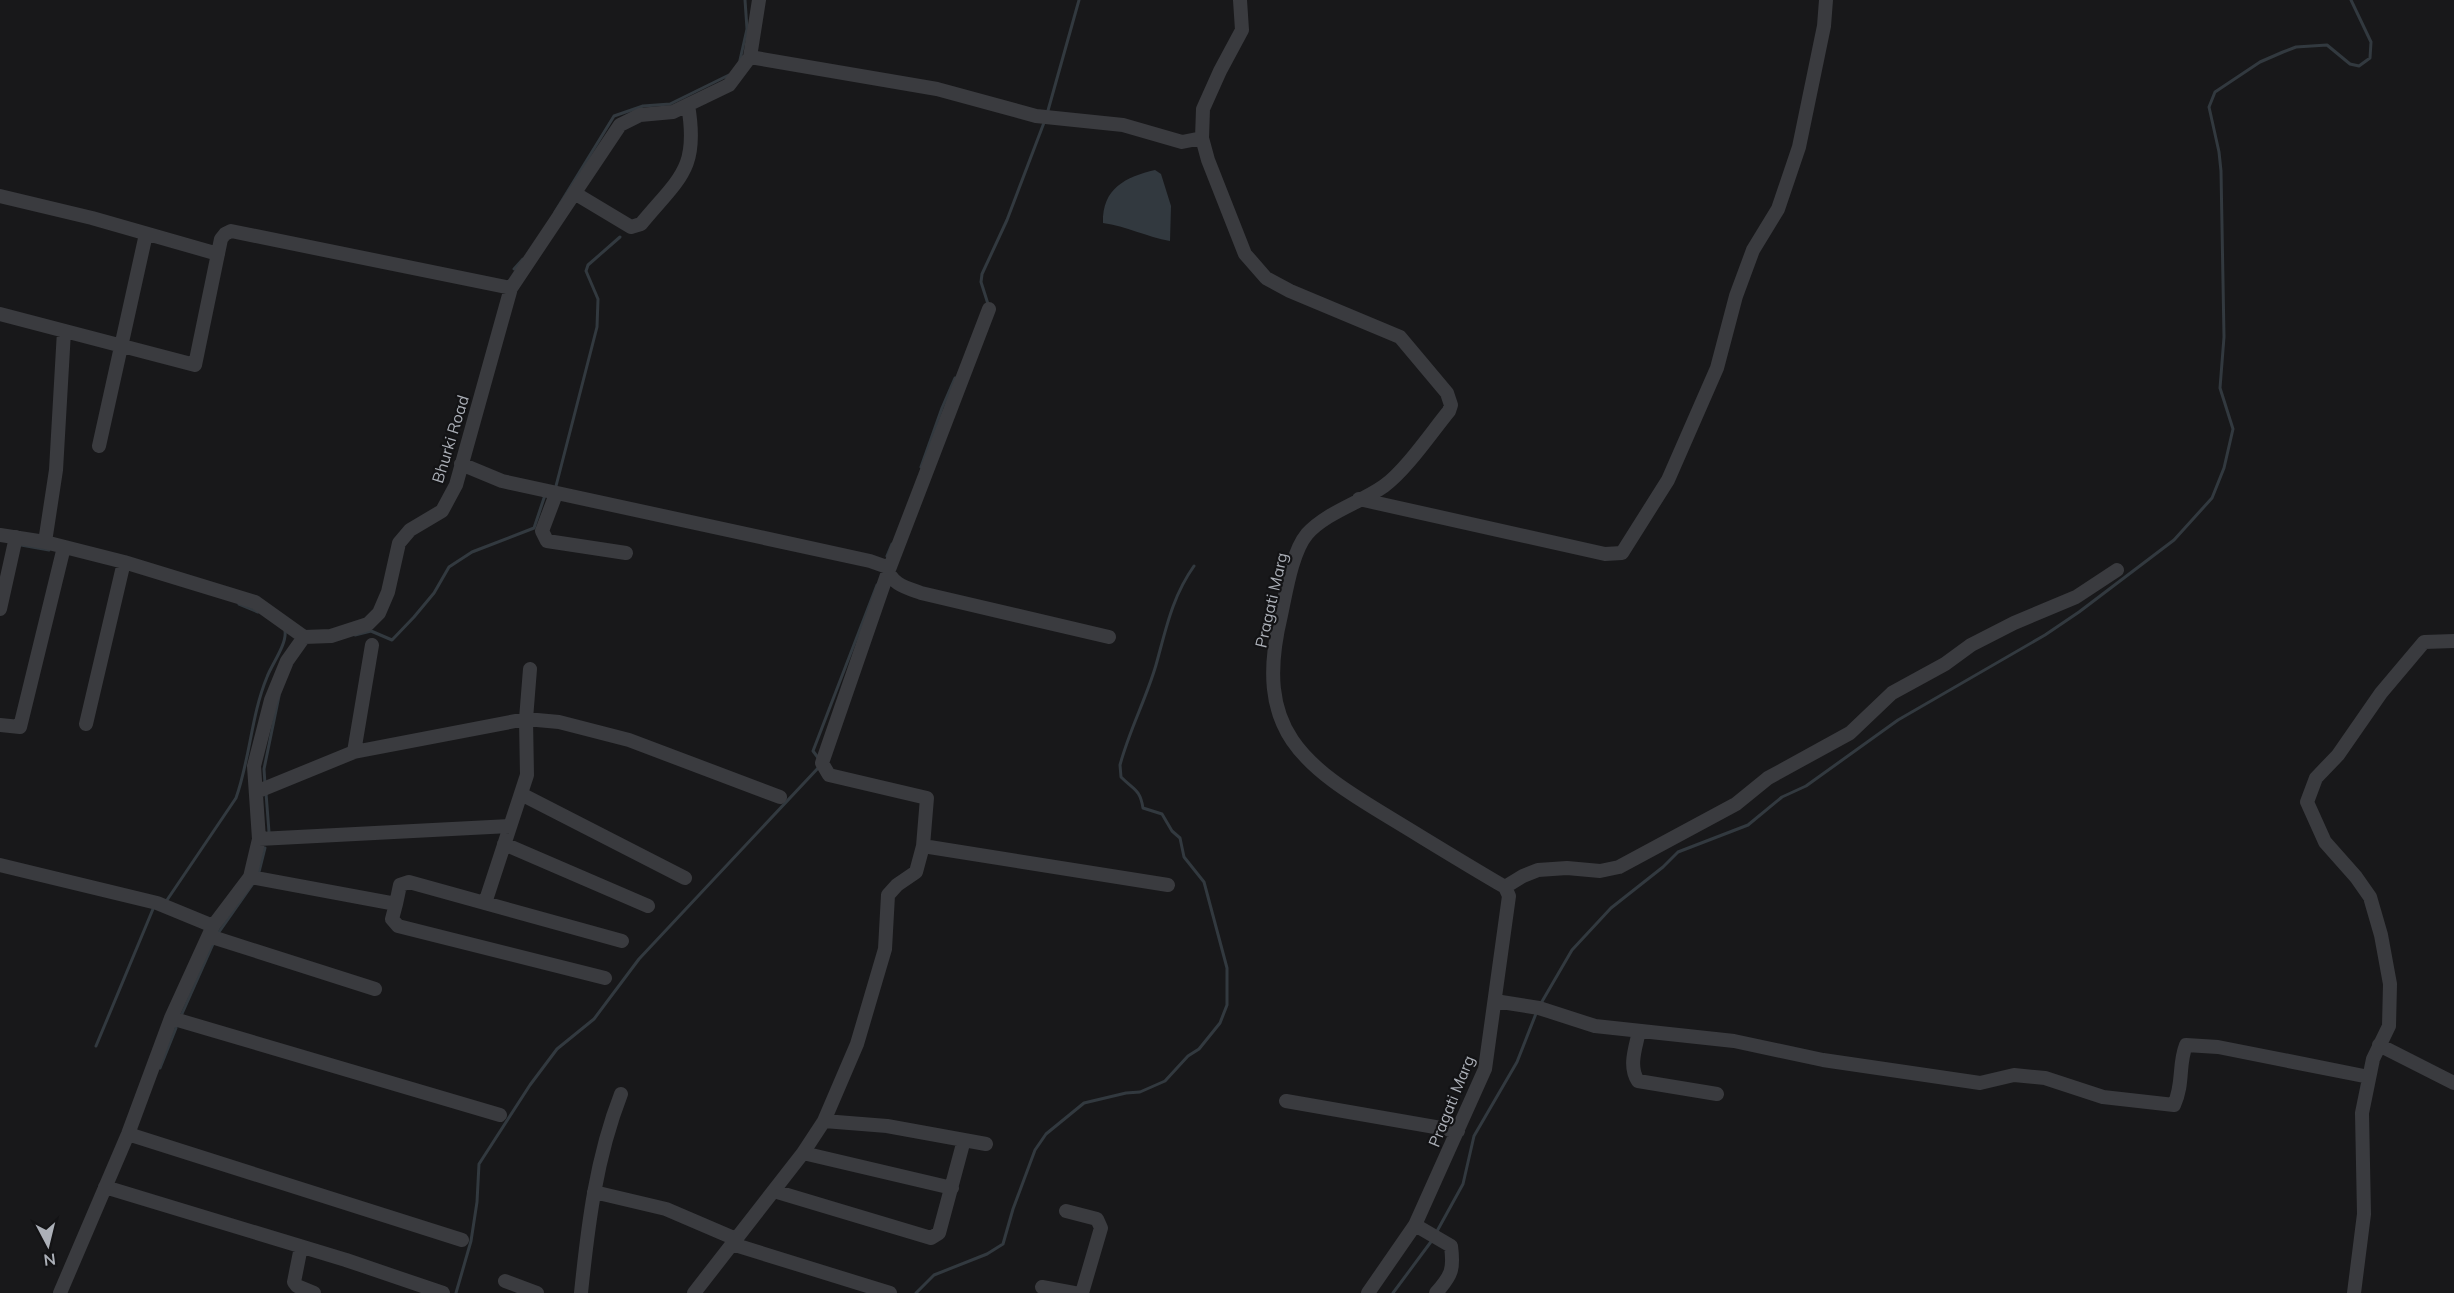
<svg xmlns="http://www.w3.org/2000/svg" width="2454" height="1293" viewBox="0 0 2454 1293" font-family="Mulish,sans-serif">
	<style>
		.water { fill: #32393f }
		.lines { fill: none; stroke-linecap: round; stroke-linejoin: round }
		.stream { stroke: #32393f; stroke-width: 3 }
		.minor { stroke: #3a3b3f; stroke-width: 14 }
		.labels { text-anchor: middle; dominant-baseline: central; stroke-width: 4.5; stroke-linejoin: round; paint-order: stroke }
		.street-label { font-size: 16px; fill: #acb0b8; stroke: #131315 }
	</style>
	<rect width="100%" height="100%" fill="#18181a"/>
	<path class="water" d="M1155,170L1161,174L1171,206L1170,241C1147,237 1126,226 1103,223C1102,188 1126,177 1155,170Z"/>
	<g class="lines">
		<path class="stream" d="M740,60L747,29L745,0
			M1047,114L1079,0
			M555,212L614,116L643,106L670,104L729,75
			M514,269L523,259
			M988,304L981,282L982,274L1007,220L1045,120
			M921,467L942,408L955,378
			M556,486L597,327L598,299L586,271L588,265L620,237
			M21,545L49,550
			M887,556L892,544
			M239,604L258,612
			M355,635L371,631L392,640L414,617L434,593L449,567L472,552L534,528L545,495
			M819,759L813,751L877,585
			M265,784L264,769L279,696
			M266,793L269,832
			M259,872L265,848
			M165,903L236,798C250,759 251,716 267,677C272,664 287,644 285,631
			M219,932L252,885
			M1540,1005L1572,950L1611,908L1663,867L1678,852L1748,825L1782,797L1806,786L1898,720L2045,635L2079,612L2174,540L2212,498L2224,468L2233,429L2220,388L2224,337L2221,171L2219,152L2209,107L2215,92L2260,62L2283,52L2296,47L2327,45L2350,64L2359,66L2370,58L2371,42L2351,0
			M181,1016L213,944
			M96,1046L153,909
			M160,1068L176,1028
			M1436,1233L1463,1184L1474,1136L1517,1062L1537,1011
			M456,1293L471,1241L477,1202L479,1164L530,1085L557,1049L594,1019L639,959L819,767
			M916,1293L934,1275L987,1254L1003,1244L1013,1209L1035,1150L1046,1134L1084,1103L1126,1093L1140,1092L1165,1081L1188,1056L1199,1049L1220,1023L1227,1005V968L1204,882L1184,857L1180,838L1172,831L1162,814L1143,808C1140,789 1134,790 1121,777L1120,765C1129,731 1146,699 1156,665C1166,629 1172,597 1194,566
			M1393,1293L1433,1239"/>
		<path class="minor" d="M1240,0L1242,30L1220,71L1203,109L1202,138L1208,160L1245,254L1266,278L1290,291L1400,337L1447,393L1451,405L1449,411C1431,433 1406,470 1384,486C1360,503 1327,512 1307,534C1292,552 1286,592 1281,615C1253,731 1302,765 1392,819C1430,842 1467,865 1505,887L1509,896L1485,1069L1415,1225L1368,1293
			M750,57L937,89L1036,116L1123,125L1182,142L1202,138
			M576,194L631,227L641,224C680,177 699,169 688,105
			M0,196L92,218L218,254
			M0,314L195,365L221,239L225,234L231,231L511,288
			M99,446L146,234
			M461,464L502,481L870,561L887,567C890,584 907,588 921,593L1109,637
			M556,494L542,531L547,541L626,553
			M1359,499L1605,554L1622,553L1668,480L1717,368L1736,296L1753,250L1778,209L1799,147L1824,26L1826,0
			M0,535L45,542L124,562L255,602L304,637L331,636L368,624L379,613L388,592L399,543L410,530L442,511L456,485L511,288L620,125L640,115L673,112L729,85L750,57L759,0
			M45,542L56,470L64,331
			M0,609L16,537
			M86,724L124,562
			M0,725L20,727L64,547
			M354,752L372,645
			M256,792L354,752L526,719L559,722L629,740L780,797
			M521,794L685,878
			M259,839L510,826
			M504,844L648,906
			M923,846L927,798L829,775L822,763L888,572L989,309
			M0,865L157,903L213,926
			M250,877L396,904L392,919L398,926L605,978
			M1505,887L1523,876L1538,870L1567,868L1600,871L1619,867L1736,804L1768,778L1850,733L1892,693L1945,664L1971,645L2014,623L2076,597L2117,570
			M485,903L527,775L526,719L530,669
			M396,904L400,885L409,882L622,941
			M209,936L375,989
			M1495,1001L1539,1008L1595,1026L1734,1041L1823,1060L1980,1083L2014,1075L2045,1078L2103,1097L2174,1105C2184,1083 2178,1065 2186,1045L2218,1047L2369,1077
			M171,1018L500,1115
			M1639,1031C1636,1047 1628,1066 1638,1081L1717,1094
			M2379,1045L2454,1083
			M1286,1101L1458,1131
			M824,1121L887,1126L986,1144
			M128,1134L462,1240
			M803,1153L952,1188
			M105,1187L346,1260L443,1293
			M774,1191L931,1238L939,1233L964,1140
			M594,1192L666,1209L736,1239
			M1066,1211L1097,1219L1101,1228L1082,1293
			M1415,1225L1451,1246C1454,1269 1452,1275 1436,1293
			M732,1244L890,1293
			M301,1247L294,1282L297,1286L314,1293
			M505,1281L537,1293
			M1042,1287L1074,1293
			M60,1293L128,1134L171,1018L213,926L250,877L259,839L254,766L271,700L287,661L304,637
			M581,1293C588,1225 596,1158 621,1094
			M694,1293L803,1153L824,1121L857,1044L885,949L888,895L897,885L916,872L923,846L1168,885
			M2354,1293L2364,1214L2362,1113L2373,1059L2389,1026L2390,984L2381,935L2370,897L2356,877L2325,842L2307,802L2316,778L2338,755L2381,693L2424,642L2454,641"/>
	</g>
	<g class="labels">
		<g class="street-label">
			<text transform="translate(450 439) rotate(-73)">Bhurki Road</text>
			<text transform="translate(1271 600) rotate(-77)">Pragati Marg</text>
			<text transform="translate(1451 1101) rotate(-68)">Pragati Marg</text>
		</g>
	</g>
	<g transform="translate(48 1245) rotate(173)" stroke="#131315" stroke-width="4.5" paint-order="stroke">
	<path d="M0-4.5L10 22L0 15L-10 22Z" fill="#acb0b8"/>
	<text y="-9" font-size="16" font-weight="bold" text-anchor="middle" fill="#acb0b8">N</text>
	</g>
</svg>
